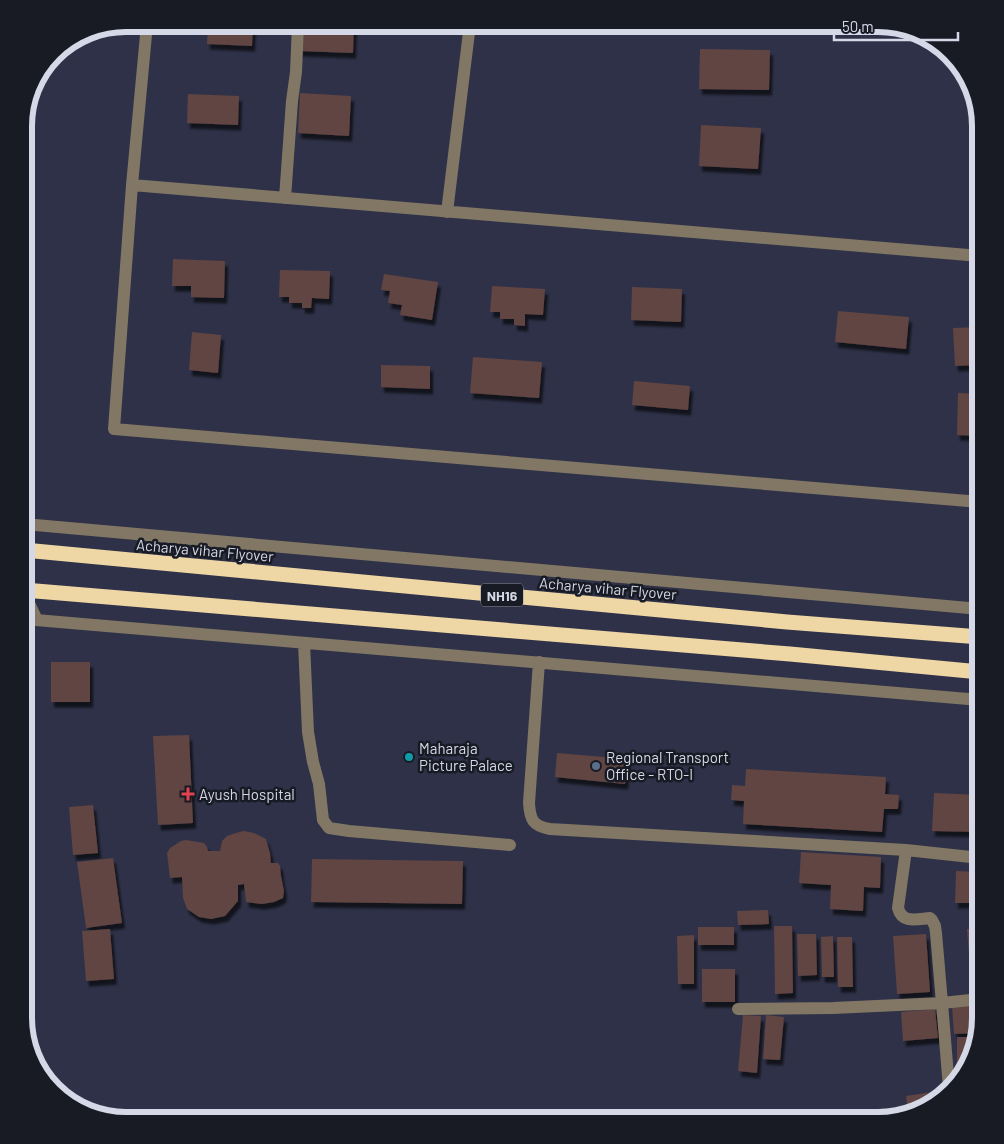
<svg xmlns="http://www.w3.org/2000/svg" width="1004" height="1144" viewBox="0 0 1004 1144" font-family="Barlow,sans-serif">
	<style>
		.building { fill: #604442; filter: url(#shadow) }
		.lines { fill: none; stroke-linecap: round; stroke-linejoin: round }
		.minor { stroke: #817764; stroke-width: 12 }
		.highway { stroke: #eed6a5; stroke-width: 15 }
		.highway-bridge { stroke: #eed6a5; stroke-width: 15 }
		.culture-dot { fill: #0f9aa8; stroke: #181a24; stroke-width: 2 }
		.service-dot { fill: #5c6f8a; stroke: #181a24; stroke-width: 2 }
		.health-dot { fill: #e0444e; stroke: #181a24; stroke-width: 2 }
		.labels { text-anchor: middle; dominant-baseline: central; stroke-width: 5; stroke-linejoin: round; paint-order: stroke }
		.shield { fill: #181a24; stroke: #9c9fac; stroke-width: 1 }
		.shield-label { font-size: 14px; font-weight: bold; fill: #d5d8e6 }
		.street-label { font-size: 15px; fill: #d5d8e6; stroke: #181a24 }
		.poi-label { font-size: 15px; fill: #d5d8e6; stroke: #181a24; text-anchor: start }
		.rim { fill: none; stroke: #d5d8e6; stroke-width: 6 }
	</style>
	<defs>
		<filter id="shadow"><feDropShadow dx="3" dy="5.5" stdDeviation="1" flood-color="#0009"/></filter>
	</defs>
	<rect width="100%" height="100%" fill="#2e3147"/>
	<path class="building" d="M208,24H253L252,46L207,44Z
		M301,24H354L353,53L299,51Z
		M700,49L770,50L769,90L699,89Z
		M300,93L351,96L349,136L298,133Z
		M188,94L239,96L238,125L187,123Z
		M701,125L761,128L758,169L699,166Z
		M173,259L225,261L224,298L191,297V286H172Z
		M280,270L330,271L329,299L312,298L311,308H302V303H289V297H279Z
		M384,274L438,282L432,320L400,315L402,305L388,303L390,291L381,290Z
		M492,286L545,289L543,315L525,314V326L514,325V319H500V312H490Z
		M632,287L682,289L681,322L631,320Z
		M838,311L909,317L906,349L835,342Z
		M980,327V365L955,366L953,328Z
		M192,332L221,335L218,373L189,370Z
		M473,357L542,362L539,398L470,393Z
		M381,365L430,366V389L381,387Z
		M634,381L690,386L688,410L632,405Z
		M958,393L980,394V436L957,435Z
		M51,662H90V702H51Z
		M189,735L193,823L158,825L153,736Z
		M557,753L628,759L625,784L555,777Z
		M746,769L886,777L885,794L899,795L898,809H884L882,832L743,824L744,801L731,800L732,785L745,786Z
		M934,793L980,795V832L932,831Z
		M93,805L98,853L73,855L69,807Z
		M244,831L254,833L266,839L270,853L271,863H278L280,866L281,876L284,891L283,898L274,902L262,904L246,902L244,884L238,885V901L225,916L211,919L199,917L187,909L183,898L182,877L170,878L167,853L170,848L181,841L186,840L204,843L207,847L208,851H220L222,841L227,836L236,833Z
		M801,852L881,857L880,888L864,887L863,911L830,909L831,885L799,883Z
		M113,858L122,923L86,928L77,862Z
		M312,859L463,861L462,904L311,902Z
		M956,871L980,872V903H955Z
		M768,910L769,924L738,925L737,911Z
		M774,926H792L793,993L775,994Z
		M698,927H734V945H698Z
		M980,928V980L971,981L967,929Z
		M110,929L114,979L86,981L82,931Z
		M797,934H816L817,975L798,976Z
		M926,934L930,992L897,994L893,936Z
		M694,935V984H678L677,936Z
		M833,936L834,977H822L821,937Z
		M837,937H852L853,987H838Z
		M702,969H735V1002H702Z
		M980,1005V1018L977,1033L954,1034L952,1007Z
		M935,1009L938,1038L903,1041L901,1012Z
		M743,1015L761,1016L757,1073L738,1071Z
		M766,1015L784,1017L780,1060L763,1059Z
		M957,1037H976L970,1063L960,1075H957Z
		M939,1091L940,1099L908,1110L906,1096Z
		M903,1107L904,1112L878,1120H868L867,1110Z
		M815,1117V1120H783V1119Z"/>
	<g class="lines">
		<path class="minor" d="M147,24L132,185L114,429C403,452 691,479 980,502
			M132,185L980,256
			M285,198L292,101L296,72L298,24
			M447,212L470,24
			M24,524L980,609
			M24,585L28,601L37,620
			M24,619L980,700
			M304,643L308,732L313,762L319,784L323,820L329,828L349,831L510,845
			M539,662L529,803C530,820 533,826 550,829L906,850L980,858
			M738,1009L833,1008L942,1003L936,933L935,926L932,920L930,918C917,919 902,924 898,908L906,850
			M949,1088L942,1003L980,999"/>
		<path class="highway" d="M24,550L787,622L980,637"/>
		<path class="highway-bridge" d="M24,590L790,654L980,672"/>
	</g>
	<circle class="culture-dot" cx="409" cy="757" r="5"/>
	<circle class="service-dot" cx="596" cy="766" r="5"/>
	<path class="health-dot" d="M185.5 786.5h5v5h5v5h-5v5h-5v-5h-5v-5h5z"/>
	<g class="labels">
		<rect class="shield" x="481" y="583.5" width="42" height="23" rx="4"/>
		<g class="shield-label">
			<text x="502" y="595">NH16</text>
		</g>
		<g class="street-label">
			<text transform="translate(205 550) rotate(5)">Acharya vihar Flyover</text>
			<text transform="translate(608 588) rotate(5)">Acharya vihar Flyover</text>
		</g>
		<g class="poi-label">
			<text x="419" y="748">Maharaja<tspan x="419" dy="17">Picture Palace</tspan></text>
			<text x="606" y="757">Regional Transport<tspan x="606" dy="17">Office - RTO-I</tspan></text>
			<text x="199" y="794">Ayush Hospital</text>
		</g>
	</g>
	<path d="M0 0H1004V1144H0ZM126 32H878A94 94 0 0 1 972 126V1018A94 94 0 0 1 878 1112H126A94 94 0 0 1 32 1018V126A94 94 0 0 1 126 32Z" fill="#181a24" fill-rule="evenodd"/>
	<path class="rim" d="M126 32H878A94 94 0 0 1 972 126V1018A94 94 0 0 1 878 1112H126A94 94 0 0 1 32 1018V126A94 94 0 0 1 126 32Z"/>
	<path d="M834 32v8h124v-8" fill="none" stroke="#d5d8e6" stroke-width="2.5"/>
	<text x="842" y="32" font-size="15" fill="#d5d8e6" stroke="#181a24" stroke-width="4" paint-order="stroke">50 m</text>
</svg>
